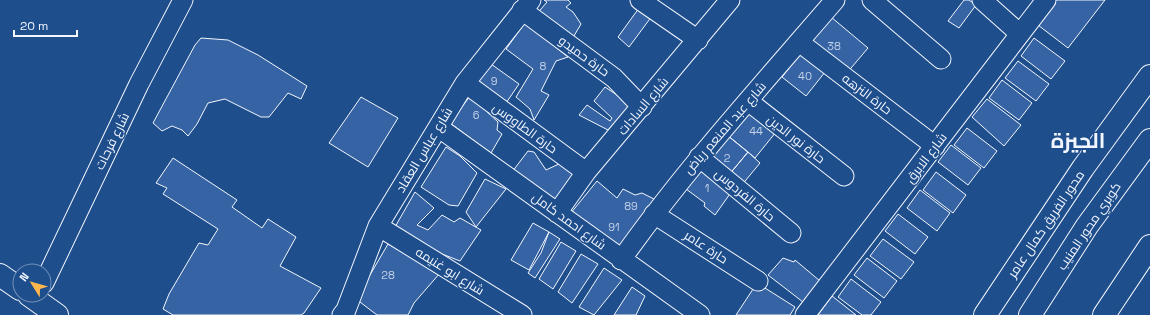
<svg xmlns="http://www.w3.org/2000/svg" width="1150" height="315" viewBox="0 0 1150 315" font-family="'Space Grotesk',Cairo,sans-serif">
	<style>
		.building { fill: #3563a3; stroke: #f2f6ff }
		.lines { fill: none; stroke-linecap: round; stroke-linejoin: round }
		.street-casing { stroke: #f2f6ff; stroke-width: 21 }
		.highway-casing { stroke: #f2f6ff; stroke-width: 24 }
		.street { stroke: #1f4e8c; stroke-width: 19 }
		.highway { stroke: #1f4e8c; stroke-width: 22 }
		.labels { text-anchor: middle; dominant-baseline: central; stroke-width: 3; stroke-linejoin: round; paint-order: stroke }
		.number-label { font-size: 11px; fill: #c3d1e8 }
		.street-label { font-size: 13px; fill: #f2f6ff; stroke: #1f4e8c }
		.town-label { font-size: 21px; font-weight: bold; fill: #f2f6ff; stroke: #1f4e8c }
	</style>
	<rect width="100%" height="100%" fill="#1f4e8c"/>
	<path class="building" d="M544,0H568L571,3L566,7L573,12L581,24L571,41L535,16L547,2Z
		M964,0H969L976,5L959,28L948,21Z
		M1051,0H1105L1068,48L1034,22Z
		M639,8L652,16L629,47L618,37Z
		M831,17L868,48L846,74L809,43Z
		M525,23L568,57L556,61L541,91L549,95L534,120L530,109L516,97L533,69L506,49Z
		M201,38L228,40L258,55L307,86L301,99L288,93L269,117H261L225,99L208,103L197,124L188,136L182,130L172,126L162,131L153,123L195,45Z
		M1034,38L1065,61L1051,79L1021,56Z
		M801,53L825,72L806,96L782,77Z
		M1018,61L1049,84L1036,101L1005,78Z
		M491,64L519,84L506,103L478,80Z
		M1002,80L1032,103L1019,120L989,98Z
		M605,87L632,105L608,130L579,115L587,105L610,121L612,118L594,101Z
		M470,96L498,122L497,130L502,134L491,153L450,123Z
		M361,97L398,118L368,167L329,143Z
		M987,99L1021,125L1004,146L972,117Z
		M748,109L776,132L755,158L727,135Z
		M967,128L997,151L984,168L954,145Z
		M727,135L748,152L728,176L708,160Z
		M951,145L981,168L968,185L938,162Z
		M446,147L460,156L477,173L458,206L449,205L421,187Z
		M528,151L534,152L546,170L561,163L574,175L555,200L512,172Z
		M748,152L760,163L741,186L728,176Z
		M173,158L237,200L232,207L262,228L268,219L296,237L280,266L321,288L304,313L301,315H173L163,309L169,294L199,243L208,245L218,229L163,194L167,188L156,183Z
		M698,165L732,191L715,215L704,206L705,203L682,186Z
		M936,172L966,195L953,213L923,190Z
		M485,179L506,189L476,227L466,212Z
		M597,181L617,198L623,189L635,195L642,193L654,199L620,253L570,214Z
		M920,190L950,213L937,231L907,208Z
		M415,192L434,208L417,225L428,230L442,215L454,222L460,218L481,230L460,261L391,234Z
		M898,214L928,237L915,254L885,231Z
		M533,223L549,232L529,270L511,260Z
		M549,232L560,239L535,278L528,273L541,253Z
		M883,239L914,262L901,279L870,256Z
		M561,242L576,251L553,289L539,279Z
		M388,244L440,273L414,303L408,315H377L356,299Z
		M581,254L598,264L572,303L558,292Z
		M783,258L794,262L795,260L820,281L803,302L768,275Z
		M867,258L897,281L884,298L854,275Z
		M604,268L622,280L594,315L579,307Z
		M851,279L881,302L871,315H862L838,297Z
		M757,283L795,307L790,315H736Z
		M632,287L645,296L636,315H614Z
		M832,296L856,315H818Z"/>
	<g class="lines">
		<g class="street-casing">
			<path id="street" d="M640,0L698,40
				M872,0L941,59
				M982,0L1020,34
				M522,10L614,78L642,107
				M799,42L935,146
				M465,83L586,172
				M748,101L844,176
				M438,127L700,315
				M699,157L791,233
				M557,213L586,172L730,0
				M654,214L758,281
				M378,226L522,315
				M621,260C686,168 762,85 835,0
				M44,283L139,84L183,0
				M342,315L346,310L378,226L465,83L531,0
				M805,315L1046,0"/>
		</g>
		<g class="highway-casing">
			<path id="highway" d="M0,275L20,289
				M29,295L57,315
				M985,315L1083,168L1150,76
				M1030,315L1087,226L1150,140
				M1104,315L1150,246"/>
		</g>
		<use href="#street" class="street"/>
		<use href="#highway" class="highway"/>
	</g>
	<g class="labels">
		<g class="number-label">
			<text x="834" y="46">38</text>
			<text x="543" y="66">8</text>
			<text x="805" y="76">40</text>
			<text x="494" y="81">9</text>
			<text x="476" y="115">6</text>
			<text x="756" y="131">44</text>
			<text x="727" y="158">2</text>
			<text x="707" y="188">1</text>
			<text x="631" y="206">89</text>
			<text x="614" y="227">91</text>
			<text x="388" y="275">28</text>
		</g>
		<g class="street-label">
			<text transform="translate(584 56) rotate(36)">حارة حميدو</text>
			<text transform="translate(867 94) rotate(37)">حارة النزهه</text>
			<text transform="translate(643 106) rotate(-50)">شارع السادات</text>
			<text transform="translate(525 128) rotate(36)">حارة الطاووس</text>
			<text transform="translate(725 128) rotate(-49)">شارع عبد المنعم رياض</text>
			<text transform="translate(796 139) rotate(38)">حارة نور الدين</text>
			<text transform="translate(112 141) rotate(-64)">شارع فرحات</text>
			<text transform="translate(424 150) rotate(-59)">شارع عباس العقاد</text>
			<text transform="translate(926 158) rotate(-53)">شارع الابرق</text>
			<text transform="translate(745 195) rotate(40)">حارة الفردوس</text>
			<text transform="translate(569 221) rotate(36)">شارع احمد كامل</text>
			<text transform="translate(1046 224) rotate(-56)">محور الفريق كمال عامر</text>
			<text transform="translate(1089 226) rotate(-56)">كوبري محور المنيب</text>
			<text transform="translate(706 247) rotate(33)">حارة عامر</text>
			<text transform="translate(450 271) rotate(32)">شارع ابو غنيمه</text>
		</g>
		<g class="town-label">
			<text x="1078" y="140">الجيزة</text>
		</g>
	</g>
	<g transform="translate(32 283) rotate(307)"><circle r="19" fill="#1f4e8c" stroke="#7391ba"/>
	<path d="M0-3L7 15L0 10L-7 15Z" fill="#ffb74d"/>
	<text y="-6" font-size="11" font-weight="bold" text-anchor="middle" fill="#f2f6ff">N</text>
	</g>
	<path d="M14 30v6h63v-6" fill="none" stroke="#f2f6ff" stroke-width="2"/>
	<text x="20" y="30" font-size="12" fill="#f2f6ff" stroke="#1f4e8c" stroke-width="3" paint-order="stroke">20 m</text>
</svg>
